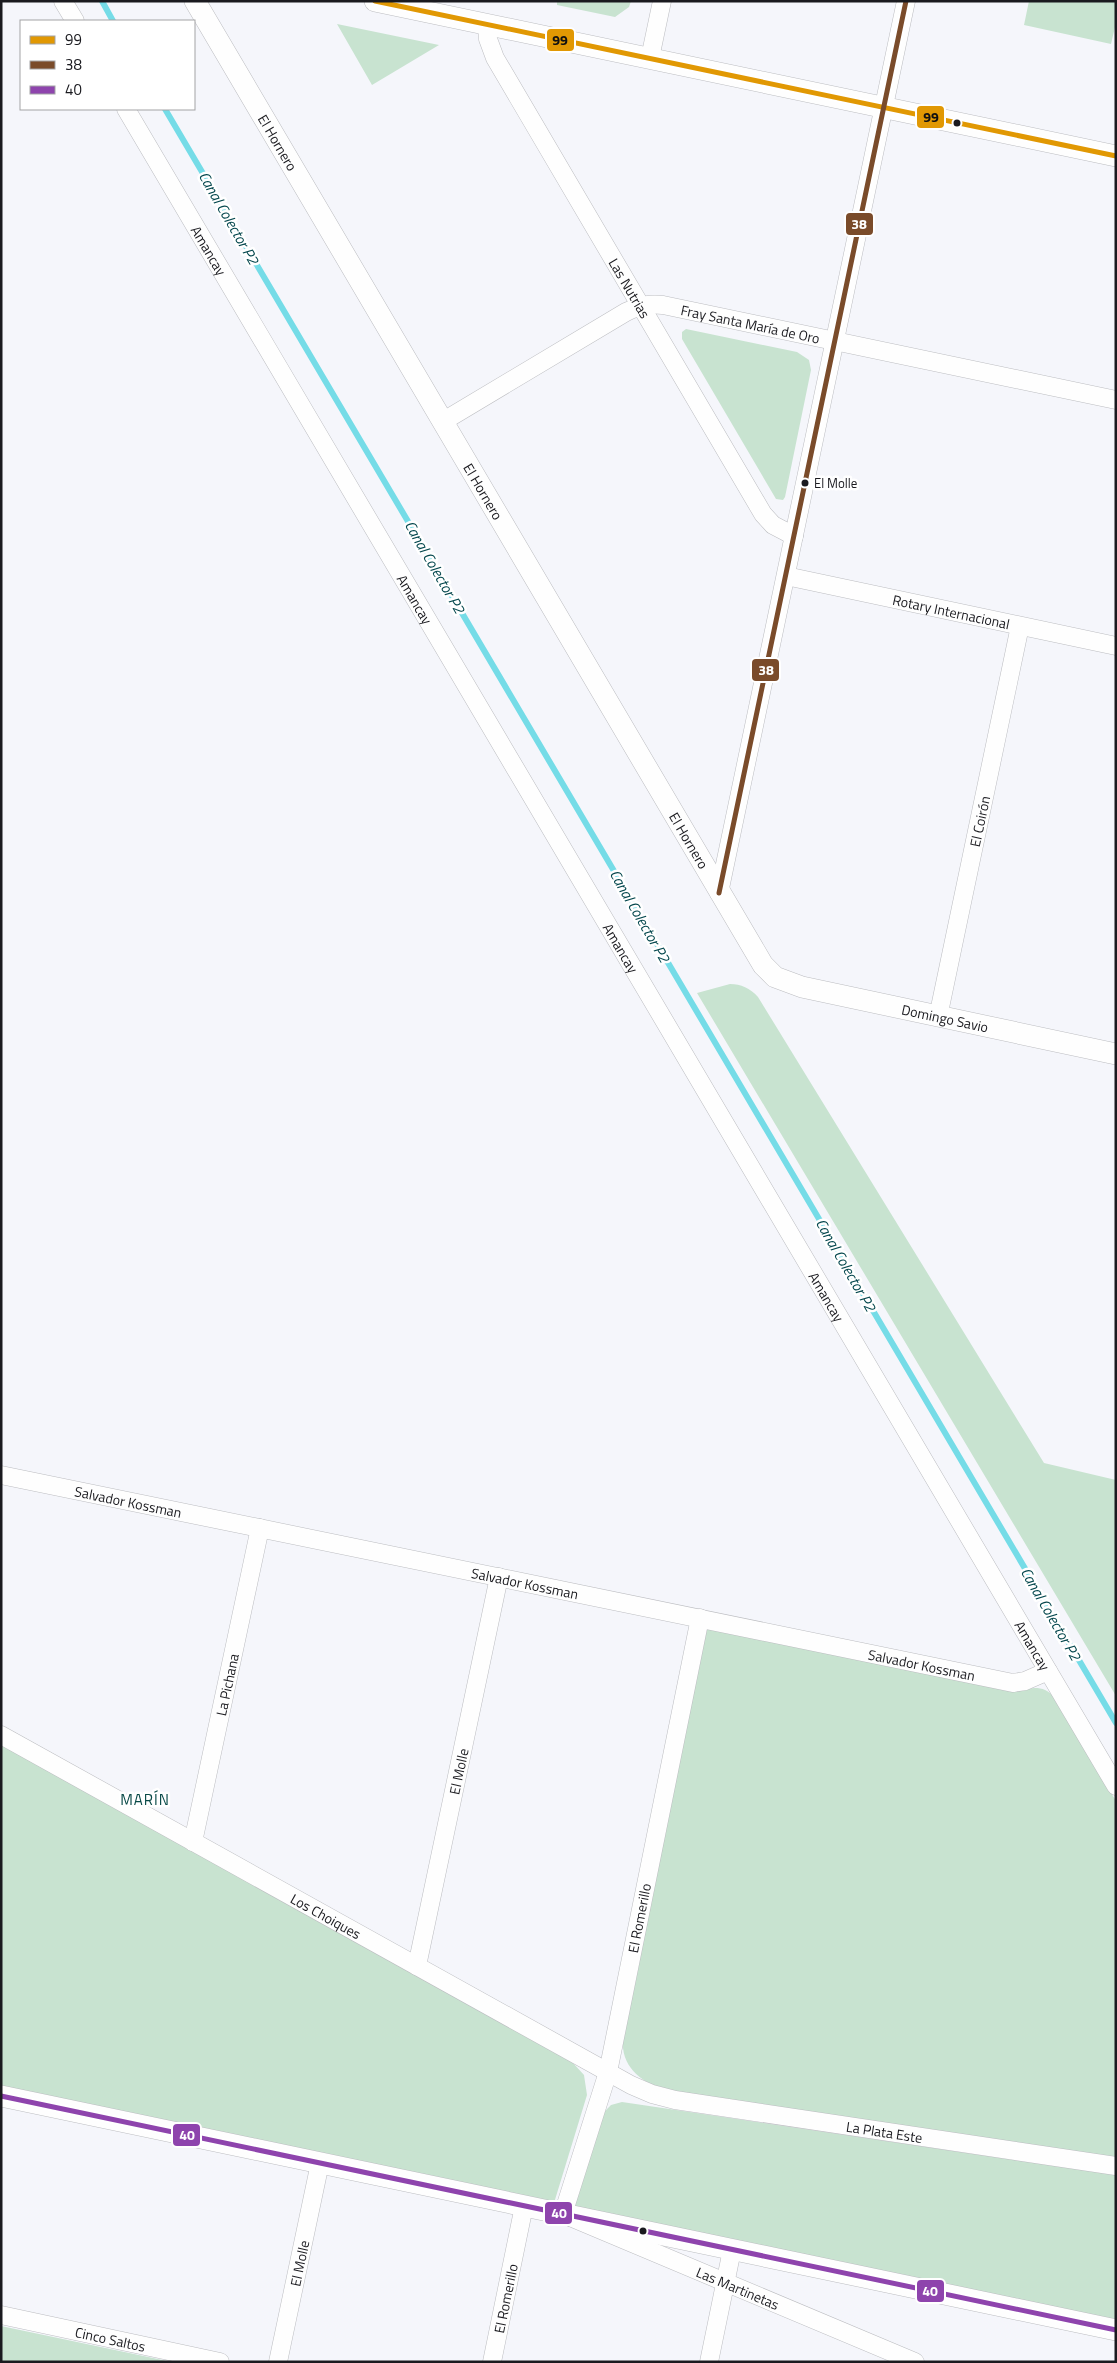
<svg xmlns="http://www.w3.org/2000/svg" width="1117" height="2363" viewBox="0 0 1117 2363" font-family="'Titillium Web',sans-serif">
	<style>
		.green { fill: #c8e3d0 }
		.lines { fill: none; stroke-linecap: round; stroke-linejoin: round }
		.stream { stroke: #75dce7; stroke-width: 6 }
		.minor-casing { stroke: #bcbdc1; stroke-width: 19 }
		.tertiary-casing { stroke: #bcbdc1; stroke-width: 22 }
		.minor { stroke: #fefefe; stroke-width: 18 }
		.tertiary { stroke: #fefefe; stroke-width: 21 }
		.bus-1-casing { stroke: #fff; stroke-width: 9 }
		.bus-2-casing { stroke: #fff; stroke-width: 9 }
		.bus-3-casing { stroke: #fff; stroke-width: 9 }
		.bus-1 { stroke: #e19803; stroke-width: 5 }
		.bus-2 { stroke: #7a4b2a; stroke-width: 5 }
		.bus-3 { stroke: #8e44ad; stroke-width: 5 }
		.bus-dot { fill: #1a1a1f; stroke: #fff; stroke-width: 2 }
		.labels { text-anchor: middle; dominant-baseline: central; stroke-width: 5; stroke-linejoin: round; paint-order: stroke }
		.bus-label { font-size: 13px; fill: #1a1a1f; stroke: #fff; text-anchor: start }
		.street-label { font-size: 14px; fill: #1a1a1f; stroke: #fff }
		.water-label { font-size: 15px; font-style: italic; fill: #04474d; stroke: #fff }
		.neighbourhood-label { font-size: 15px; letter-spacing: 1px; fill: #084947; stroke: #fff }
		.line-badge { stroke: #fff; stroke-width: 2 }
		.badge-label { font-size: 14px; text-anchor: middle; font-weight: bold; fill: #fff }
		.pale-badge-label { font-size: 14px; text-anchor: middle; font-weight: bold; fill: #111 }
	</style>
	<rect width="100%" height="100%" fill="#f5f6fb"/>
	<path class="green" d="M557,1H631L629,7L615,17L557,5Z
		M1029,1H1116V23L1111,44L1024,25Z
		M337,24L439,45L372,85Z
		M686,329L797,352L809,360L811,370L785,497L783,500L776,499L682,339V332Z
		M730,984C741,984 750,988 758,997L1044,1463L1116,1480V1696L697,993Z
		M706,1628L1021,1690C1034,1687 1045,1686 1054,1697L1116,1801V2159L666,2090C643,2084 621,2067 623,2041Z
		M1,1745L573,2063L584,2075L587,2095L554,2203L1,2086Z
		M622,2102L1116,2175V2321L573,2207L604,2112L611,2105Z
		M1,2326L172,2362H1Z"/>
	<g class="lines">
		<path class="stream" d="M102,1L113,21
			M165,109L1116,1723"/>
		<g class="minor-casing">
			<g id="minor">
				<path d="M63,1L75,21"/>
				<path id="s1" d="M487,25L488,39L495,58L763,514L773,525L794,536"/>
				<path d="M650,58L662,1"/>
				<path id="s2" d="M126,109L1116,1786"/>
				<path id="s3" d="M442,422L626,312C639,306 649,303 663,305L1116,400"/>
				<path id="s4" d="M786,576L1116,646"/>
				<path d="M719,893L906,1"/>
				<path id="s5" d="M938,1017L1020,626"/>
				<path id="s6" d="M1,1475L1013,1683L1025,1681L1048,1671"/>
				<path id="s7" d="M700,1618L608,2072L563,2214L915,2362"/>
				<path id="s8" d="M1,1735L631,2085L652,2094L675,2100L1116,2166"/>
				<path id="s9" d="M193,1842L260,1528"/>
				<path id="s10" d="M417,1966L499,1577"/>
				<path id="s11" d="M1,2315L220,2362"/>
				<path id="s12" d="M278,2362L320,2163"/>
				<path id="s13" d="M492,2362L524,2206"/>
				<path d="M709,2362L732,2250"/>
			</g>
		</g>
		<g class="tertiary-casing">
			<g id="tertiary">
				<path id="s14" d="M195,1L763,965L775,977L802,987L1116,1054"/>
				<path d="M375,1L1116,156"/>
				<path d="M1,2096L1116,2330"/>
			</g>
		</g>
		<use href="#minor" class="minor"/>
		<use href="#tertiary" class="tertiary"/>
		<g class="bus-1-casing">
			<path id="bus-1" d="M375,1L1116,156"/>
		</g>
		<g class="bus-2-casing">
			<path id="bus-2" d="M719,893L906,1"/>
		</g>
		<g class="bus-3-casing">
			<path id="bus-3" d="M1,2096L1116,2330"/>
		</g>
		<use href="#bus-1" class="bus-1"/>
		<use href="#bus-2" class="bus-2"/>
		<use href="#bus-3" class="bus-3"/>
	</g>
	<g class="bus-dot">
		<circle cx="957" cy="123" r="4.5"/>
		<circle cx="805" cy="483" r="4.5"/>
		<circle cx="643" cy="2231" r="4.5"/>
	</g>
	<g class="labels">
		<g class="bus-label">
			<text x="814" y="483">El Molle</text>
		</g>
		<g class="street-label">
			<text stroke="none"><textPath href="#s14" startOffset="164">El Hornero</textPath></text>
			<text stroke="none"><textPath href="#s2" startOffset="164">Amancay</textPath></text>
			<text stroke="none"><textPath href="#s1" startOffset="301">Las Nutrias</textPath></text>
			<text stroke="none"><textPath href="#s3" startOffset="342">Fray Santa María de Oro</textPath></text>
			<text stroke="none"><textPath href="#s14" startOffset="569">El Hornero</textPath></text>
			<text stroke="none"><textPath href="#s2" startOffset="569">Amancay</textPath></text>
			<text stroke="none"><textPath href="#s4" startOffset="169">Rotary Internacional</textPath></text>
			<text stroke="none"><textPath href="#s5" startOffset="200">El Coirón</textPath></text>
			<text stroke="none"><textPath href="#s14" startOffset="974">El Hornero</textPath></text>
			<text stroke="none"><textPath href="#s2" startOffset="974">Amancay</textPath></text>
			<text stroke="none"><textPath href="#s14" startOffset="1311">Domingo Savio</textPath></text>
			<text stroke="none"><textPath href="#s2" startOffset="1379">Amancay</textPath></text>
			<text stroke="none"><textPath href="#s6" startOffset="130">Salvador Kossman</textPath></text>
			<text stroke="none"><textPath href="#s6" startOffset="535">Salvador Kossman</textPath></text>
			<text stroke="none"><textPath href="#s2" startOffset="1784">Amancay</textPath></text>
			<text stroke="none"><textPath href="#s6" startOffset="940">Salvador Kossman</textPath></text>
			<text stroke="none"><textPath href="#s9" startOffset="161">La Pichana</textPath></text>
			<text stroke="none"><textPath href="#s10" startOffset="199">El Molle</textPath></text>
			<text stroke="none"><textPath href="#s8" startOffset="372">Los Choiques</textPath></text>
			<text transform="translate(639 1918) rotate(-79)">El Romerillo</text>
			<text stroke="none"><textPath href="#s8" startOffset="979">La Plata Este</textPath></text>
			<text stroke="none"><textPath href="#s12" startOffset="101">El Molle</textPath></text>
			<text stroke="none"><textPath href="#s7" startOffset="802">Las Martinetas</textPath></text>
			<text stroke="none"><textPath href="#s13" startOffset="65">El Romerillo</textPath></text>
			<text stroke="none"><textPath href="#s11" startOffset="112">Cinco Saltos</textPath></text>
		</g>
		<g class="water-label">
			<text transform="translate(229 218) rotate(60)">Canal Colector P2</text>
			<text transform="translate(435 567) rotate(60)">Canal Colector P2</text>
			<text transform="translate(640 916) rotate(60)">Canal Colector P2</text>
			<text transform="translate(846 1265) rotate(60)">Canal Colector P2</text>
			<text transform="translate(1051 1614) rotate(60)">Canal Colector P2</text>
		</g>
		<g class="neighbourhood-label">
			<text x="145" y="1799">MARÍN</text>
		</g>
	</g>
	<g class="line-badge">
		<rect x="546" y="28" width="29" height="24" rx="5" fill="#e19803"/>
		<rect x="916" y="105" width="29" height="24" rx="5" fill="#e19803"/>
		<rect x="845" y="212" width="29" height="24" rx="5" fill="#7a4b2a"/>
		<rect x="751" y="658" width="29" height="24" rx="5" fill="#7a4b2a"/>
		<rect x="172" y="2123" width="29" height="24" rx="5" fill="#8e44ad"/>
		<rect x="544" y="2201" width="29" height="24" rx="5" fill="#8e44ad"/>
		<rect x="916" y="2279" width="29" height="24" rx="5" fill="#8e44ad"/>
	</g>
	<g class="badge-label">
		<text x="859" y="229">38</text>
		<text x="766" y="675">38</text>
		<text x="187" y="2140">40</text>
		<text x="559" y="2218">40</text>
		<text x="930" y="2296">40</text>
	</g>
	<g class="pale-badge-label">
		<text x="560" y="45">99</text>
		<text x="931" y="122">99</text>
	</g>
	<rect width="1117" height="2363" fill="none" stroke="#1a1a1f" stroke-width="5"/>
	<rect x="20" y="20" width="175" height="90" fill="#ffffff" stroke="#a3a3a5"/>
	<rect x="30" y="36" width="25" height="8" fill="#e19803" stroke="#a3a3a5"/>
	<text x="65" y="45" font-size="15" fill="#1a1a1f">99</text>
	<rect x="30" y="61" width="25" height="8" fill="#7a4b2a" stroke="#a3a3a5"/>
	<text x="65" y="70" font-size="15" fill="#1a1a1f">38</text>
	<rect x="30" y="86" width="25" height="8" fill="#8e44ad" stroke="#a3a3a5"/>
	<text x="65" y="95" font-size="15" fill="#1a1a1f">40</text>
</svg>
